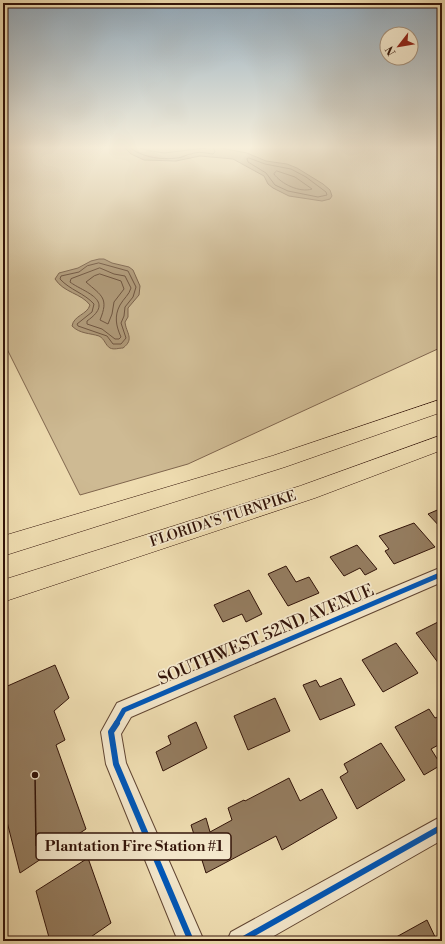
<svg xmlns="http://www.w3.org/2000/svg" width="445" height="944" viewBox="0 0 445 944" font-family="'Libre Bodoni',serif">
	<style>
		.green { fill: #ceba93; stroke: #80664e }
		.water { fill: #ae9877; stroke: #7c634b }
		.lines { fill: none; stroke-linecap: round; stroke-linejoin: round }
		.shore { stroke: #705640; stroke-width: 1 }
		.building { fill: #947c5f; stroke: #321308 }
		.minor-casing { stroke: #614532; stroke-width: 2 }
		.highway-casing { stroke: #321308; stroke-width: 1 }
		.minor { fill: #f4e8cc; fill-rule: evenodd }
		.highway { fill: #eedcb0; fill-rule: evenodd }
		.cycleway-far1-casing { stroke: #f4e8cc; stroke-width: 8 }
		.cycleway-casing { stroke: #f4e8cc; stroke-width: 9 }
		.cycleway-far1 { stroke: #0057b8; stroke-width: 5 }
		.cycleway { stroke: #0057b8; stroke-width: 6 }
		.labels { text-anchor: middle; dominant-baseline: central; stroke-width: 3.5; stroke-linejoin: round; paint-order: stroke }
		.street-label { font-size: 14px; fill: #321308; stroke: #f4e8cc }
		.near-street-label { font-size: 17px; fill: #321308; stroke: #f4e8cc }
		.leader { fill: none; stroke: #321308; stroke-width: 1.5 }
		.callout-dot { fill: #321308; stroke: #f4e8cc; stroke-width: 1.5 }
		.callout { fill: #f4e8cc; stroke: #321308; stroke-width: 1.5 }
		.callout-label { font-size: 15px; text-anchor: middle; font-weight: bold; fill: #321308 }
	</style>
	<rect width="100%" height="100%" fill="#eedcb0"/>
	<filter id="stains"><feTurbulence type="fractalNoise" baseFrequency=".005" numOctaves="4"/><feColorMatrix values="0 0 0 0 .2 0 0 0 0 .09 0 0 0 0 .02 0 0 0 .5 -.17"/></filter>
	<radialGradient id="worn" r=".72"><stop offset=".6" stop-color="#630" stop-opacity="0"/><stop offset="1" stop-color="#630" stop-opacity=".3"/></radialGradient>
	<path class="green" d="M3,146H442V347L188,464L80,495L3,341Z"/>
	<path class="water" d="M123,146H210L247,153L266,161L287,164L297,168L323,184L330,190L332,196L330,199L322,201L289,196L273,188L268,184L264,176L233,159L200,156L176,161L144,160L131,154Z
		M99,259H104L112,263L129,267L133,270L140,286L139,295L128,308V317L125,322C126,333 135,339 123,348C119,348 114,350 110,348C105,345 105,339 99,336C90,333 80,334 72,326C74,315 87,315 90,305C81,293 64,293 55,279L59,273L78,268L91,261Z"/>
	<g class="lines">
		<path class="shore" d="M128,146C141,158 165,161 182,157C185,156 188,154 191,154C198,151 206,153 213,154L215,152L213,146
			M135,146L146,150L164,153L206,148L208,146
			M249,158L265,164L291,169L306,177L326,192L327,195L318,197L288,191L275,185L266,173L248,162L247,159Z
			M277,171L295,177L312,189C300,193 281,184 274,174Z
			M99,263L128,271L136,287L133,297L125,307L124,316L121,323L126,338L121,344H113L107,336L78,326L77,324L92,312L94,304C84,293 70,290 60,279L61,276L79,272L87,266Z
			M100,268L114,274L125,276L131,288C129,295 124,298 120,305C114,316 116,326 121,337L119,339H115L102,329L87,324V321C117,300 83,292 70,282L71,279Z
			M100,274L121,281L124,289L114,302L112,314L108,324L100,320C109,298 102,296 86,282L94,276Z"/>
	</g>
	<path class="building" d="M442,508V529L428,514Z
		M414,523L435,547L394,564L385,551L389,549L379,536Z
		M357,545L377,569L365,575L360,568L344,576L330,557Z
		M286,566L296,582L309,577L319,593L288,606L268,574Z
		M249,590L262,614L246,622L242,614L223,622L214,605Z
		M442,620V668L416,633Z
		M396,643L418,673L383,692L362,660Z
		M55,665L69,698L54,711L65,740L56,745L86,829L20,873L3,806V688Z
		M341,678L355,705L320,720L303,685L316,680L320,687Z
		M275,698L290,731L248,750L234,716Z
		M429,709L435,718L442,715V743L431,749L441,765L424,775L395,727Z
		M196,722L207,748L163,771L156,752L171,744L168,736Z
		M381,743L405,780L357,809L340,777L348,772L344,764Z
		M289,778L300,801L322,789L337,818L282,850L276,836L206,873L191,825L206,818L210,832L232,820L228,808L244,800L245,801Z
		M88,858L111,923L85,941H50L36,891Z
		M427,920L437,941H389Z"/>
	<g class="lines">
		<g class="minor-casing">
			<path id="minor" d="M442,567V582L131,717L121,734L126,763L204,941H178L106,764L101,732L117,703Z
				M442,816V840L265,941H227L231,932Z"/>
		</g>
		<g class="highway-casing">
			<path id="highway" d="M442,399V412L285,467L3,556V536L272,456Z
				M442,435V450L315,498L3,602V580L300,486Z"/>
		</g>
		<use href="#minor" class="minor"/>
		<use href="#highway" class="highway"/>
		<g class="cycleway-far1-casing">
			<path id="cycleway-far1" d="M116,724L124,710L442,574"/>
		</g>
		<g class="cycleway-casing">
			<path id="cycleway" d="M117,723L111,732L116,764L191,941
				M240,941L442,827"/>
		</g>
		<use href="#cycleway-far1" class="cycleway-far1"/>
		<use href="#cycleway" class="cycleway"/>
	</g>
	<linearGradient id="sky" x2="0" y2="1"><stop stop-color="#91a9bb"/><stop offset="0.53" stop-color="#f7efdb"/><stop offset="1" stop-color="#f7efdb" stop-opacity="0"/></linearGradient>
	<rect width="445" height="278" fill="url(#sky)"/>
	<g class="labels">
		<g class="street-label">
			<text transform="translate(223 519) rotate(-18)">FLORIDA'S TURNPIKE</text>
		</g>
		<g class="near-street-label">
			<text transform="translate(266 635) rotate(-23)">SOUTHWEST 52ND AVENUE</text>
		</g>
	</g>
	<path class="leader" d="M35 775L36 846"/>
	<circle class="callout-dot" cx="35" cy="775" r="4"/>
	<rect class="callout" x="36" y="833" width="195" height="27" rx="4"/>
	<g class="callout-label">
		<text x="134" y="851">Plantation Fire Station #1</text>
	</g>
	<rect width="445" height="944" fill="none" stroke="#eedcb0" stroke-width="16"/>
	<rect x="4" y="4" width="437" height="936" fill="none" stroke="#321308" stroke-width="2"/>
	<rect x="8" y="8" width="429" height="928" fill="none" stroke="#321308"/>
	<g transform="translate(399 46) rotate(239)"><circle r="19" fill="#f4e8cc" stroke="#a6937e"/>
	<path d="M0-3L7 15L0 10L-7 15Z" fill="#8f2418"/>
	<text y="-6" font-size="11" font-weight="bold" text-anchor="middle" fill="#321308">N</text>
	</g>
	<rect width="100%" height="100%" filter="url(#stains)"/>
	<rect width="100%" height="100%" fill="url(#worn)"/>
</svg>
